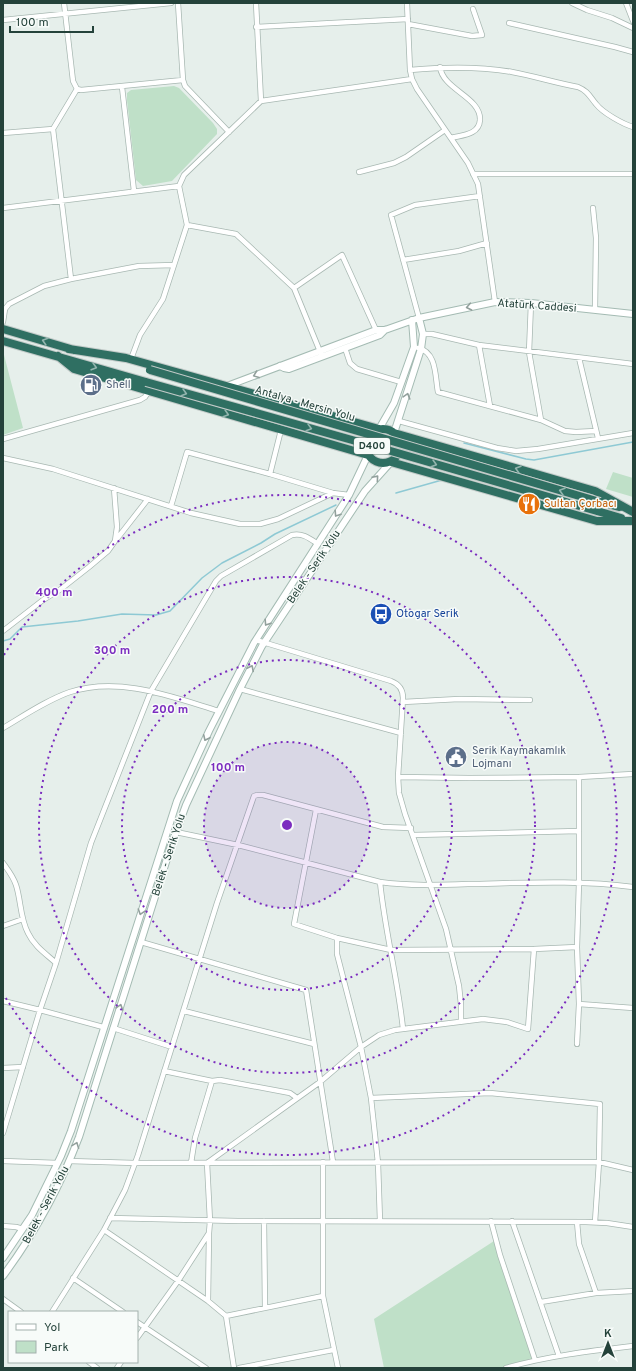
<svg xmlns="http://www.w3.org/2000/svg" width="636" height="1371" viewBox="0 0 636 1371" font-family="Overpass,sans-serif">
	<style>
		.green { fill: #bfe0c8 }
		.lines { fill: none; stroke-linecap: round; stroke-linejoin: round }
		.stream { stroke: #8ec9d4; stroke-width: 1.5 }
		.street-casing { stroke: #a8b8b2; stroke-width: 6 }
		.secondary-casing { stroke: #a4bbb3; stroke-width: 8 }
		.highway-casing { stroke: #c2cac8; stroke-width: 10 }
		.street { stroke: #fff; stroke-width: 4.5 }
		.secondary { stroke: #fff; stroke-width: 6 }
		.highway { stroke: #2f6f62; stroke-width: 8 }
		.highway-bridge-casing { stroke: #c2cac8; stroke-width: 10; stroke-linecap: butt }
		.highway-bridge { stroke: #2f6f62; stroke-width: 8 }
		.oneway { stroke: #92a09c }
		.oneway2 { stroke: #93b5ae }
		.ring { fill: none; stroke: #7b2cbf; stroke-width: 2; stroke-dasharray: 2 4 }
		.labels { text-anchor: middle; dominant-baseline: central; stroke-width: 3; stroke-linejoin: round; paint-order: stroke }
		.shield { fill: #f7fbf9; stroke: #637a73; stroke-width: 1 }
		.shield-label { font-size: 10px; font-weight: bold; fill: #24423a }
		.street-label { font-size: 11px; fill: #24423a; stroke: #f7fbf9 }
		.service-label { font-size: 11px; fill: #4e5e75; stroke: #f7fbf9; text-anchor: start }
		.food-label { font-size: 11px; fill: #c56008; stroke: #f7fbf9; text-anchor: start }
		.transit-label { font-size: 11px; fill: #164399; stroke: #f7fbf9; text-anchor: start }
		.centre { fill: #7b2cbf; stroke: #f7fbf9; stroke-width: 2 }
		.ring-label { font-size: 12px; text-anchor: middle; font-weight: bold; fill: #7b2cbf; stroke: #f7fbf9; stroke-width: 3; stroke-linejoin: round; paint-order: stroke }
	</style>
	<rect width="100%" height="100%" fill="#e6efeb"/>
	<path class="green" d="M174,86L179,88L213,123L217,129V134L172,181L143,186L136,180L127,100V93L131,90Z
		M3,351L23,428L3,435Z
		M613,472L633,478V497L606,489Z
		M494,1241L534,1360L509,1368H384L374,1319Z"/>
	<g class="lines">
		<path class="stream" d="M464,443L526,459L534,460L633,442
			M396,493L442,480
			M3,641L10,639L22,627L78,621L122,614L156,615L170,611L202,578L222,563L261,543L275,534L336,505"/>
		<g class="street-casing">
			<path id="street" d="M64,3L73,81L77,89L81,90L183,80
				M178,3L183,80L185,86L229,132
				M256,3L261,101
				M407,3L410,70L412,79L417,89L468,163L478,184L495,302
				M572,3L587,10L612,18L633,28
				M626,3L633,21
				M3,20L171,3
				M509,23L615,47L633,52
				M408,24L472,36L482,35L473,9
				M256,27L408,19
				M440,67C443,90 481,97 480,120C479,135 462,135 451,138
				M410,70C444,67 478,66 512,72C534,76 556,83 578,87C588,91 590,97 596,104C603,113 623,124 633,127
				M122,87L134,191
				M3,133L53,129
				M359,172L394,163L406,157L445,130
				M473,174H633
				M3,208L179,186
				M593,208L596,238L595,310
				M187,225L236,234L294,288L321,354
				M403,260L459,251L487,243
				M71,279L53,129L77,89
				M294,288L342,255L376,330
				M531,303L529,352L541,420
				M419,318L391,215L415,205L480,196
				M3,322L5,309L9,304L44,286L71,279L139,266L174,265
				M423,334H432L479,345L633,364
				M479,345L490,406
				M345,348L350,363L357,369L401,382
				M418,348C437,352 435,377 438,392L541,420L565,431L576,432L596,431
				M579,358L598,438
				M131,359L140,335L163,299L187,225L179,186L184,175L261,101L412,79
				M399,421L497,448L516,451L538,449L633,433
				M3,439L140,400L145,397L149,391
				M3,458L53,469L191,513L240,524H260L278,519L333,493
				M270,474L281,430
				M171,506L187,452L270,474L333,493L349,495
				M116,540L148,499
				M3,631L43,600L61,589L89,567L108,551L115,541L117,527L114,488
				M256,640L391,681C399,684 403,689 403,698L398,777L399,793L405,814L446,929L459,986L461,1005V1021
				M240,689L401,733
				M403,702L459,699L530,700
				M3,728C25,715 47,700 70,692C120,676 172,697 219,711
				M398,777L469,778L579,777L633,774
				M316,810L294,924L337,938L391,950L534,949L577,947
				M176,832L238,845L380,882C409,886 439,885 468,884C523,883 578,880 633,887
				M413,835L579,831
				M3,863C8,870 13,876 16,885C21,900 20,918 28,933C34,946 46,954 56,963
				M380,882C385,932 398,980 403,1029
				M3,926L23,919
				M337,938V954L361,1047L371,1098L378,1163L380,1221
				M141,942L306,990L333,1162
				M3,1001L40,1010L103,1027
				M579,1004L633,1008
				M184,1011L314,1044
				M113,1028L172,1047
				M577,1044L579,1004L577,947L579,882V777
				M3,1068L23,1067
				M164,1071L212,1081L220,1080L290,1093L297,1098
				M371,1098L490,1093L600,1104L599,1162L595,1222
				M3,1133L40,1010L56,963L91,843L151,691L216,581L221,576L292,535C303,533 309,538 318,544
				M3,1161L58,1163
				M69,1161L135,1163L599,1162L633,1170
				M323,1162V1296L338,1368
				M191,1163L195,1138L212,1081
				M207,1163L320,1082L361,1047L379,1035L395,1030L483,1019L507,1022L528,1029L534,949
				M110,1218L238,1221L586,1222L607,1223L633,1227
				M264,1221L265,1307
				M491,1221L500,1255L535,1360
				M512,1221L559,1356
				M577,1222L579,1244L596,1293
				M3,1226L16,1227L23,1229
				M104,1230L208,1301L226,1316L234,1368
				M73,1278L123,1312
				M3,1299L21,1312
				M208,1301L209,1234
				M541,1302L596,1293L633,1291
				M52,1312L104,1230L125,1190L138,1155L217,903L254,796L257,795H263L383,827L411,828
				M226,1316L323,1296
				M137,1322L206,1368
				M137,1338L178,1281L209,1233L210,1221L207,1163
				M89,1362L97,1368
				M117,1368L121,1362
				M239,1368L333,1350
				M506,1368C547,1356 590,1351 633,1346"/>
		</g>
		<g class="secondary-casing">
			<path id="secondary" d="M280,366L284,368L289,369L380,335L385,330
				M227,386L376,330H385L419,318L495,302L531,303L633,314
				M379,429L394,403L414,347L412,320
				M394,433L421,349L423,334L419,318
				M3,1258L32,1215L61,1156L71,1131L177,801L209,731L254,643L349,495L368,455
				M3,1276C35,1233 60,1187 79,1137L172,843L186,805L240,689L262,646L365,491L391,462"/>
		</g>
		<g class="highway-casing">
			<path id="highway" d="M3,329L74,350
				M3,341L146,382
				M69,349L126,358L379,429
				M58,356L74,369L368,455
				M366 446a17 17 0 1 1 34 0a17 17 0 1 1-34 0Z
				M394,433L595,491L633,512
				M391,462L597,521H631
				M600,502L619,507
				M597,511L621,518"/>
		</g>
		<use href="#street" class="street"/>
		<use href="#secondary" class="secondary"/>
		<use href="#highway" class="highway"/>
		<g class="highway-bridge-casing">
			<path id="highway-bridge" d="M150,370L600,502
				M146,382L377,447L597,511"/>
		</g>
		<use href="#highway-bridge" class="highway-bridge"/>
	</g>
	<defs><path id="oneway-chevron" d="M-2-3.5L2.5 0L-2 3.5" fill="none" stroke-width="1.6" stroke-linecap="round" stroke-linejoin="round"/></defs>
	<g class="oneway">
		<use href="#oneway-chevron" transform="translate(469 307) rotate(169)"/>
		<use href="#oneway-chevron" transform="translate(256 375) rotate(160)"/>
		<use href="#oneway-chevron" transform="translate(407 396) rotate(-73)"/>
		<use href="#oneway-chevron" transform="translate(376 478) rotate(-49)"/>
		<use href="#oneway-chevron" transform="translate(337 514) rotate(123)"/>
		<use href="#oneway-chevron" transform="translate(267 623) rotate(123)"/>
		<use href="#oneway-chevron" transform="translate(251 668) rotate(-63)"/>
		<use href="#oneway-chevron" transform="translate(206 738) rotate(115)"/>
		<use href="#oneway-chevron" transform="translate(141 912) rotate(108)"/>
		<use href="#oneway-chevron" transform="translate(120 1007) rotate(-72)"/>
		<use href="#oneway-chevron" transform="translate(76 1145) rotate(-69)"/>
	</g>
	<g class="oneway2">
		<use href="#oneway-chevron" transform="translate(45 341) rotate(-163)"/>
		<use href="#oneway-chevron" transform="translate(94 367) rotate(16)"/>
		<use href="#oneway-chevron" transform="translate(184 393) rotate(16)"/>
		<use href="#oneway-chevron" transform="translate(226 414) rotate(17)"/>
		<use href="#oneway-chevron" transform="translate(309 428) rotate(16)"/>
		<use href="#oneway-chevron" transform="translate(434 464) rotate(16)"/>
		<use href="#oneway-chevron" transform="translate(518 469) rotate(-164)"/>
		<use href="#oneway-chevron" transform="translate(562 491) rotate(-164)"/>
	</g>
	<circle cx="287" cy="825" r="83" fill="#7b2cbf" fill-opacity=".12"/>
	<g class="ring">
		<circle cx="287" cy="825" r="83"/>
		<circle cx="287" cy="825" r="165"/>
		<circle cx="287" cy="825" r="248"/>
		<path d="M4 655A330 330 0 1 1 4 995"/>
	</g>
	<defs>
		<g id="fuel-disc" transform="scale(1.15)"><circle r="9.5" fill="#5c6f8a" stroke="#f7fbf9"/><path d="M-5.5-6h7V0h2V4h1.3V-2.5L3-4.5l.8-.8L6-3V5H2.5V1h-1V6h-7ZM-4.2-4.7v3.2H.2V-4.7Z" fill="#fff"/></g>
		<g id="restaurant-disc" transform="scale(1.15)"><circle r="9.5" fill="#e8710a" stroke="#f7fbf9"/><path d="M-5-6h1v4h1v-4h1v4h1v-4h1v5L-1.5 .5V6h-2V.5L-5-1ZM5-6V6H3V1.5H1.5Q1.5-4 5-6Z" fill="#fff"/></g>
		<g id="bus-disc" transform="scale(1.15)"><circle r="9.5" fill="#1a4fb4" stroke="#f7fbf9"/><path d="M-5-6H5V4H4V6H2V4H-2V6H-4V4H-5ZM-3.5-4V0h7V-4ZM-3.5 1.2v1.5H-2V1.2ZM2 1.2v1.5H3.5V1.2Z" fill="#fff"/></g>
		<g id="civic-disc" transform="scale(1.15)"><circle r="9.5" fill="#5c6f8a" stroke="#f7fbf9"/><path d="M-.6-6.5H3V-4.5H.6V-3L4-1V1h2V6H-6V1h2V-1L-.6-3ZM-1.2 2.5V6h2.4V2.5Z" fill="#fff"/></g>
	</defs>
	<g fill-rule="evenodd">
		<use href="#fuel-disc" x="91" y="385"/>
		<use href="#restaurant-disc" x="529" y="504"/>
		<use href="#bus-disc" x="381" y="614"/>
		<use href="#civic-disc" x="456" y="757"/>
	</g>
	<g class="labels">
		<rect class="shield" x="354" y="438" width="36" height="16" rx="3"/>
		<g class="shield-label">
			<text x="372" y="446">D400</text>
		</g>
		<g class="street-label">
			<text transform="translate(537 306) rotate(4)">Atatürk Caddesi</text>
			<text transform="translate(305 404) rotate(16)">Antalya - Mersin Yolu</text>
			<text transform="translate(314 567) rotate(-56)">Belek - Serik Yolu</text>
			<text transform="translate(169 855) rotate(-72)">Belek - Serik Yolu</text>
			<text transform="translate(46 1205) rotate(-62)">Belek - Serik Yolu</text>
		</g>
		<g class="service-label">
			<text x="106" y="385">Shell</text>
			<text x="472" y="751">Serik Kaymakamlık<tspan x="472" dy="13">Lojmanı</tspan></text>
		</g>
		<g class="food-label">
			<text x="544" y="504">Sultan Çorbacı</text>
		</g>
		<g class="transit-label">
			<text x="396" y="614">Otogar Serik</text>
		</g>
	</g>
	<circle cx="287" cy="825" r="6" class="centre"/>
	<g class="ring-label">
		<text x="54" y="596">400 m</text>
		<text x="112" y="654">300 m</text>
		<text x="170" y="713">200 m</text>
		<text x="228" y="771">100 m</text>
	</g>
	<rect width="636" height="1371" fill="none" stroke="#24423a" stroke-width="8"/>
	<rect x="8" y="1311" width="130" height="52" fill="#f7fbf9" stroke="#a3b1ad"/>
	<rect x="16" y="1324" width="20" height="6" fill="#ffffff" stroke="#a3b1ad"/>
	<text x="44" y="1331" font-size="12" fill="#24423a">Yol</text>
	<rect x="16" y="1341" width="20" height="12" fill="#bfe0c8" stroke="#a3b1ad"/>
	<text x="44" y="1351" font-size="12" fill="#24423a">Park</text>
	<g transform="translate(608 1343)" stroke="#f7fbf9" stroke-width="3" paint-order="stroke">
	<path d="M0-3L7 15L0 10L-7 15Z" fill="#24423a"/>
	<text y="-6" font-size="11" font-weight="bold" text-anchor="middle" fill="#24423a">K</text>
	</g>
	<path d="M10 26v6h83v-6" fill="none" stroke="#24423a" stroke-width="2"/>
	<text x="16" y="26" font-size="12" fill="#24423a" stroke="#f7fbf9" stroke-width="3" paint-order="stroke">100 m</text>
</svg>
